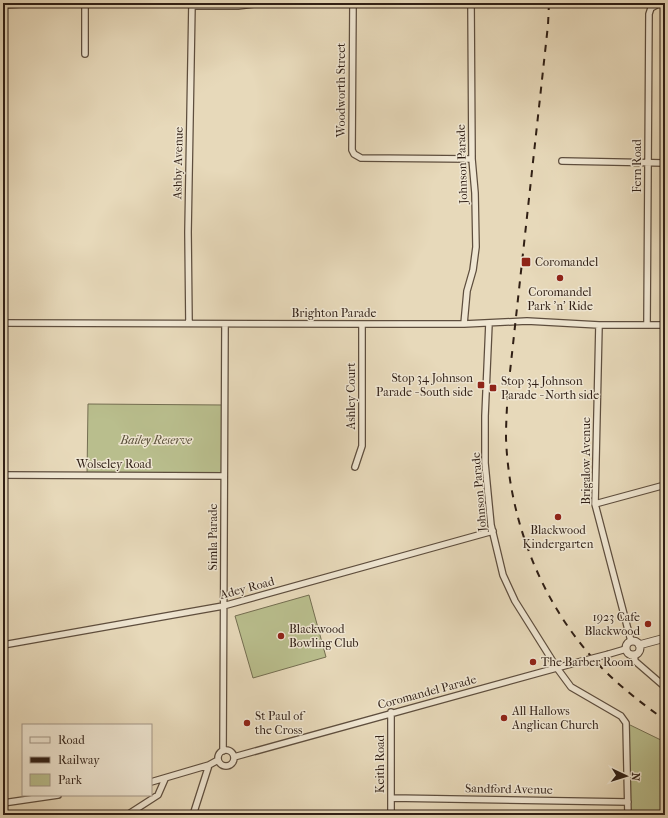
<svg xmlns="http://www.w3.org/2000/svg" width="668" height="818" viewBox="0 0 668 818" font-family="'IM FELL French Canon',serif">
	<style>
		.green { fill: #b9be8d; stroke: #746e51 }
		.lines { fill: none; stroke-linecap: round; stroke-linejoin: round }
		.minor-casing { stroke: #5e4e3e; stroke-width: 8 }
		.tertiary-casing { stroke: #5e4e3e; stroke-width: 9 }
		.minor { stroke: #efe6d2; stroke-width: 5.5 }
		.tertiary { stroke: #efe6d2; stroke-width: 7 }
		.rail { stroke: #301f15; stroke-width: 2; stroke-dasharray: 7 7; stroke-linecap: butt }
		.minor-bridge-casing { stroke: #5e4e3e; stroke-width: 8; stroke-linecap: butt }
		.minor-bridge { stroke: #efe6d2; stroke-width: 5.5 }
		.poi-dot { fill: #8f2418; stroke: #efe6d2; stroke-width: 1.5 }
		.labels { text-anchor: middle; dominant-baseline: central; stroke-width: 3; stroke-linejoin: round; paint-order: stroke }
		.street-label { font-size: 12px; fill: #301f15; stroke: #efe6d2 }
		.poi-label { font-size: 12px; fill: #301f15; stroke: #efe6d2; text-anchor: start }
		.park-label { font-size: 12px; font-style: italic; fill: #594f39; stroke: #efe6d2 }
	</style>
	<rect width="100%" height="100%" fill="#e7d9ba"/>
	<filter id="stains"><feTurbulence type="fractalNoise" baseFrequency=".005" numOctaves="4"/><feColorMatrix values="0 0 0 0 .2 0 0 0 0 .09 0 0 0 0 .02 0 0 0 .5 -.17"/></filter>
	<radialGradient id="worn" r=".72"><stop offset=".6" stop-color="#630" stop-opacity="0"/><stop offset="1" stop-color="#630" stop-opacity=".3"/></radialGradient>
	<path class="green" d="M88,404L224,405V476L87,475Z
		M309,595L326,657L253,678L235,616Z
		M626,723L665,742V815H628Z"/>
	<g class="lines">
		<g class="minor-casing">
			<path id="minor" d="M353,3L352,150L354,154L361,158L472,159
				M3,5L38,3
				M192,6H238L263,3
				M85,54V3
				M562,161L665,163
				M3,323L362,324H464L527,321L599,325H665
				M189,323L188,232L192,3
				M489,323L485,416V463L491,525L503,575L515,601L557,668L571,687L621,716L626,723L628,815
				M464,324L467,291L473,270L476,247L475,193L472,159L471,3
				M599,325L595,504L631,641
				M647,325L649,14L651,8L660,3
				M355,467L362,446V324
				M3,475L224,476
				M595,504L665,485
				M3,645L223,606L493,531
				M609,654L626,649
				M634,655L635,661L665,687
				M218 758a8 8 0 1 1 16 0a8 8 0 1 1-16 0Z
				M223,751L225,324
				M234,757L582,661
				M151,782L209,765L218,760
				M391,798L628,802
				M3,803L58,795
				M127,815L158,795L165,779
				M193,815L209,765
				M391,815V712"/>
		</g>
		<g class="tertiary-casing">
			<path id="tertiary" d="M626 648a7 7 0 1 1 14 0a7 7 0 1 1-14 0Z
				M639,645L665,638"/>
		</g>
		<use href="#minor" class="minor"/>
		<use href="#tertiary" class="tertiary"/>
		<path class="rail" d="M549,3L548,25L508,390C507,406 506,422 506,438C509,523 544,610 604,670C623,689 644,705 665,720"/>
		<g class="minor-bridge-casing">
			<path id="minor-bridge" d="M582,661L609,654"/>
		</g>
		<use href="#minor-bridge" class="minor-bridge"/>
	</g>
	<g class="poi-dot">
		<rect x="521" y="257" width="10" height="10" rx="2"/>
		<circle cx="560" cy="278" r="4"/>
		<rect x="477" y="381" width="8" height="8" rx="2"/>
		<rect x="489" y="384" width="8" height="8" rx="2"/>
		<circle cx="558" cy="517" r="4"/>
		<circle cx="648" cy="624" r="4"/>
		<circle cx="281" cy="636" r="4"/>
		<circle cx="533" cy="662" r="4"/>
		<circle cx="504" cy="718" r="4"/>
		<circle cx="247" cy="723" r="4"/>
	</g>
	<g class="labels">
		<g class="street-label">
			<text transform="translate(341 90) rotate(-90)">Woodworth Street</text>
			<text transform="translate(178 163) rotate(-89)">Ashby Avenue</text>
			<text transform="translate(462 164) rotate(-92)">Johnson Parade</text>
			<text transform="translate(637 166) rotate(-90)">Fern Road</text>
			<text x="334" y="313">Brighton Parade</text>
			<text transform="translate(351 396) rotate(-90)">Ashley Court</text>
			<text transform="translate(586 461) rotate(-90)">Brigalow Avenue</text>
			<text x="114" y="464">Wolseley Road</text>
			<text transform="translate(479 492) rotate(-95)">Johnson Parade</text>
			<text transform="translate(213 537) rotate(-90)">Simla Parade</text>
			<text transform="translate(247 588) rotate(-15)">Adey Road</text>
			<text transform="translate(427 692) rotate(-15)">Coromandel Parade</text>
			<text transform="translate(380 764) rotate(-90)">Keith Road</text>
			<text transform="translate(509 789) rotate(1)">Sandford Avenue</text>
		</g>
		<g class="poi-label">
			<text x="535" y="262">Coromandel</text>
			<text x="560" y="292" text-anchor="middle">Coromandel<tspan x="560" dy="14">Park 'n' Ride</tspan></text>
			<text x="473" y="378" text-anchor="end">Stop 34 Johnson<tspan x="473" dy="14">Parade - South side</tspan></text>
			<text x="501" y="381">Stop 34 Johnson<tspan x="501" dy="14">Parade - North side</tspan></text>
			<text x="558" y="530" text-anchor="middle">Blackwood<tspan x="558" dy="14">Kindergarten</tspan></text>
			<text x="640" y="617" text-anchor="end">1923 Cafe<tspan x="640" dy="14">Blackwood</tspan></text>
			<text x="289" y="629">Blackwood<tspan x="289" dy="14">Bowling Club</tspan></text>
			<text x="541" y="662">The Barber Room</text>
			<text x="512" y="711">All Hallows<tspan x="512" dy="14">Anglican Church</tspan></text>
			<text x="255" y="716">St Paul of<tspan x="255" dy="14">the Cross</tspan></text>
		</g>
		<g class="park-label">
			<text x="156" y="440">Bailey Reserve</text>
		</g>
	</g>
	<rect width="668" height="818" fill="none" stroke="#e7d9ba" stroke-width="16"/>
	<rect x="4" y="4" width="660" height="810" fill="none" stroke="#301f15" stroke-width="2"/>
	<rect x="8" y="8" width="652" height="802" fill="none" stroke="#301f15"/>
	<rect x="22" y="724" width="130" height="72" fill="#efe6d2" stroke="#a39686"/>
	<rect x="30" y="737" width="20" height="6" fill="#efe6d2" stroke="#a39686"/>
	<text x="58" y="744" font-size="12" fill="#301f15">Road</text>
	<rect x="30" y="757" width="20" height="6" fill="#301f15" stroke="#a39686"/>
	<text x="58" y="764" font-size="12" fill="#301f15">Railway</text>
	<rect x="30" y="774" width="20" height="12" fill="#b9be8d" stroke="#a39686"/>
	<text x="58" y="784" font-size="12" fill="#301f15">Park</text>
	<g transform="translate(626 776) rotate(94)" stroke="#efe6d2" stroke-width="3" paint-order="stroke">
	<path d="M0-3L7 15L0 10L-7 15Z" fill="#301f15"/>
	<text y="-6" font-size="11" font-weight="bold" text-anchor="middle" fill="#301f15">N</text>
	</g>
	<rect width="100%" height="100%" filter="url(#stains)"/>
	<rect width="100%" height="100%" fill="url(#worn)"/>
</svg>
